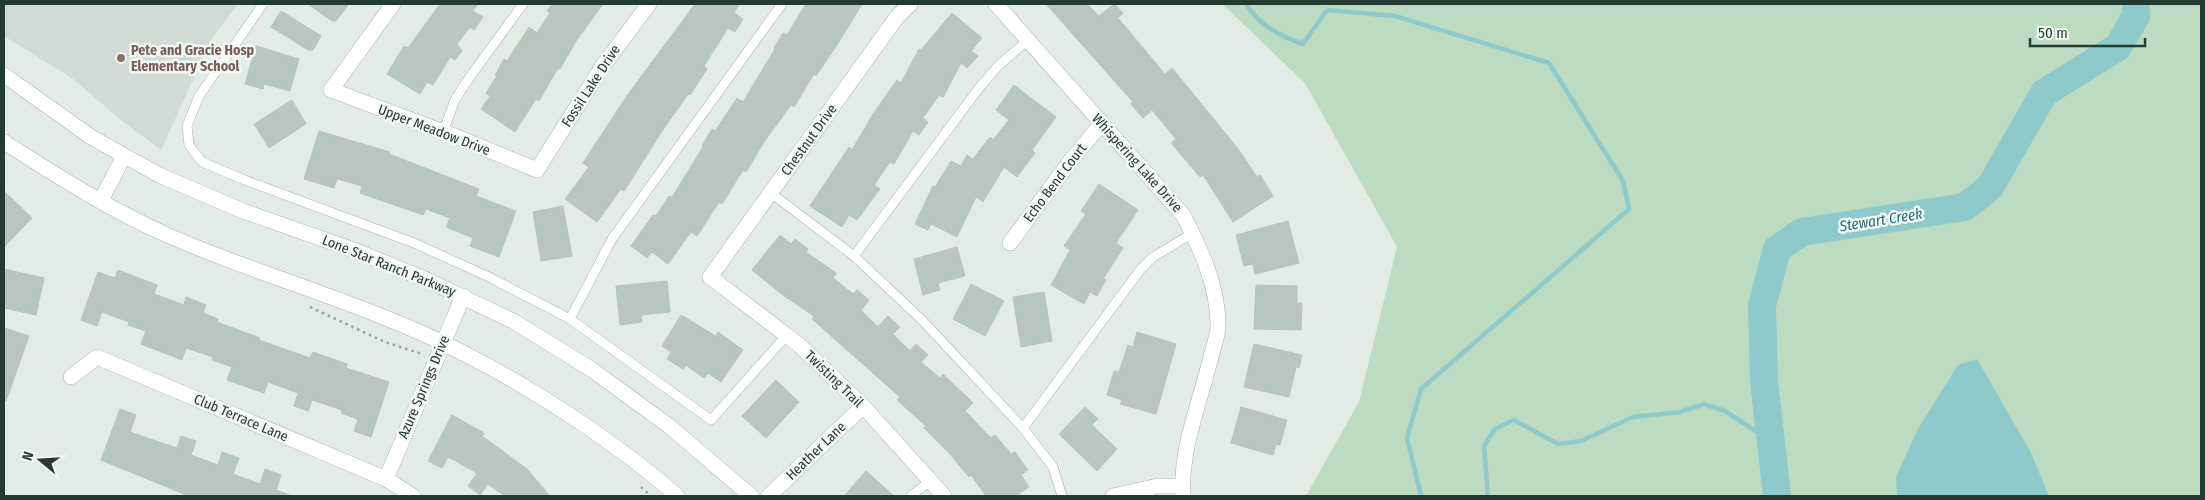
<svg xmlns="http://www.w3.org/2000/svg" width="2205" height="500" viewBox="0 0 2205 500" font-family="'Fira Sans Condensed',sans-serif">
	<style>
		.built { fill: #d0dbd5 }
		.green { fill: #bcdbc1 }
		.water { fill: #8ec9cc }
		.lines { fill: none; stroke-linecap: round; stroke-linejoin: round }
		.stream { stroke: #8ec9cc; stroke-width: 4.5 }
		.river { stroke: #8ec9cc; stroke-width: 28 }
		.building { fill: #b7c6bf; stroke: #b5c4bc }
		.lane-casing { stroke: #a5b3ac; stroke-width: 10 }
		.street-casing { stroke: #a5b3ac; stroke-width: 16 }
		.secondary-casing { stroke: #a1b6ad; stroke-width: 16 }
		.path { stroke: #85ac9c; stroke-width: 2.5; stroke-dasharray: 2.5 4; stroke-linecap: butt }
		.lane { stroke: #fff; stroke-width: 9 }
		.street { stroke: #fff; stroke-width: 15 }
		.secondary { stroke: #fff; stroke-width: 15 }
		.education-dot { fill: #8d6e63; stroke: #f2f8f4; stroke-width: 2 }
		.labels { text-anchor: middle; dominant-baseline: central; stroke-width: 5; stroke-linejoin: round; paint-order: stroke }
		.education-label { font-size: 14px; font-weight: bold; fill: #785e54; stroke: #f2f8f4; text-anchor: start }
		.street-label { font-size: 14px; fill: #233b32; stroke: #f2f8f4 }
		.water-label { font-size: 15px; font-style: italic; fill: #226d72; stroke: #f2f8f4 }
	</style>
	<rect width="100%" height="100%" fill="#e2ebe6"/>
	<path class="built" d="M4,4H238L212,38L161,150L121,120L72,78L4,36Z"/>
	<path class="green" d="M1222,4H2201V496H1306L1359,402L1397,247L1305,83Z"/>
	<path class="water" d="M1977,359L2030,451L2049,496H1897L1896,477L1918,429L1958,365Z"/>
	<g class="lines">
		<path class="stream" d="M1246,4C1260,26 1280,36 1303,44L1327,10L1395,16L1549,63L1623,181L1629,209L1421,389L1407,438L1421,496
			M1488,496L1484,446L1495,429L1514,420L1558,444L1581,441L1633,417L1680,412L1704,404L1725,411L1771,441"/>
		<path class="river" d="M1777,496L1764,381L1762,306L1777,249L1802,232L1965,207L1990,187L2044,93L2118,47L2136,16V4"/>
	</g>
	<path class="building" d="M308,4H349L336,21H332Z
		M440,4H478L473,11L483,17L474,30L470,27L457,44L462,51L455,60L450,57L433,85L427,82L420,94L387,74L404,46L408,48Z
		M552,4H603L576,41L560,69L558,68L539,101L536,99L515,132L481,109L490,96L486,93L497,76L495,75L504,59L507,61L529,27L537,33L550,13L547,11Z
		M695,4H740L734,13L743,19L735,32L728,28L704,66L707,69L690,95L688,94L662,131L624,191L621,189L597,222L565,199L589,167L583,163L626,97Z
		M806,4H862L839,42L816,76L814,74L794,107L791,105L766,139L746,172L743,170L722,204L719,202L697,236L691,232L668,264L652,252L647,258L631,246L653,215L656,216L669,196L672,197L703,147L702,146L712,129L715,131L737,98L743,102L775,49L774,48L783,33L787,35Z
		M1046,4H1087L1099,16L1114,4L1123,13L1118,18L1165,74L1172,68L1239,150L1257,177L1260,175L1273,196L1233,222L1203,175L1200,177L1171,143L1176,139L1152,110L1143,118L1131,104L1133,102Z
		M281,11L321,36L313,50H308L271,27Z
		M952,13L982,38L971,51L978,56L967,68L961,63L943,97L939,95L923,118L928,122L919,135L913,131L894,164L890,162L874,185L880,189L857,220L849,215L842,227L810,206L849,147L852,150L873,114L897,80L901,83L919,49L921,50Z
		M256,46L299,59L290,91L264,84L263,89L245,84Z
		M1014,85L1056,117L1032,150L1035,153L1017,177L1004,167L983,202L976,197L957,237L931,224L928,230L915,224L933,186L935,187L951,161L961,166L967,155L973,159L990,137L993,140L1009,120L996,110Z
		M292,100L306,124L269,148L254,124Z
		M319,131L390,152L389,154L479,189L476,196L516,211L499,257L470,246L473,238L446,227L450,218L426,209L423,215L360,193L362,186L337,179L334,188L304,179Z
		M1099,184L1138,210L1116,243L1123,248L1103,279L1106,280L1097,296L1090,292L1084,304L1051,285L1070,250L1064,246L1086,214L1081,211Z
		M4,191L32,218L4,247Z
		M563,206L572,256L541,261L533,212Z
		M1288,221L1299,263L1255,274L1253,264L1244,266L1236,235Z
		M780,235L791,244L795,239L808,249L806,252L836,273L833,278L853,294L857,290L869,300L861,310L878,327L888,316L900,327L893,334L910,351L916,344L928,355L921,362L940,378L943,374L973,403L965,411L991,438L995,435L1011,454L1015,452L1028,470L1021,475L1029,487L1016,496H986L971,475L969,477L949,453L924,428L926,426L897,400L900,397L812,319L814,316L784,296L752,270Z
		M957,247L965,276L938,283L940,290L923,295L914,259Z
		M4,269L44,278L36,315L4,308Z
		M118,270L157,285L154,294L184,305L186,297L206,305L203,313L218,319L217,322L260,338L259,340L310,358L313,352L347,364L346,368L389,382L371,437L354,431L358,419L341,413L342,410L312,400L308,411L294,406L298,393L268,382L264,393L227,380L232,367L212,360L213,357L186,348L182,360L141,344L146,331L128,325L129,322L102,312L97,326L81,320L98,272L115,278Z
		M667,281L670,312L641,315L642,322L620,325L616,286Z
		M971,284L1004,301L985,336L953,319Z
		M1256,285L1297,286V303H1302L1301,330L1254,329Z
		M1044,292L1052,341L1021,347L1013,297Z
		M681,315L716,336L718,332L743,350L721,382L708,373L704,378L686,365L683,369L667,359L671,352L662,346Z
		M4,328L29,336L6,401H4Z
		M1137,332L1176,344L1156,414L1120,404L1122,400L1107,395L1114,371L1119,372L1128,345L1133,347Z
		M1254,344L1302,355L1299,368L1296,367L1289,397L1244,387Z
		M776,380L799,402L766,438L742,416Z
		M1085,407L1098,419L1092,425L1117,449L1097,471L1059,434Z
		M1241,407L1287,420L1280,445L1276,444L1273,455L1231,443Z
		M120,409L136,415L130,432L177,448L181,436L196,441L191,455L218,465L222,452L239,458L233,474L260,484L265,469L281,475L276,490L289,495V496H189L101,460Z
		M452,415L484,433L482,436L527,469L550,496H505L488,484L480,495L468,486L477,473L448,457L442,468L428,461Z
		M866,471L894,496H844Z"/>
	<g class="lines">
		<g class="lane-casing">
			<path id="lane" d="M263,4L199,96L187,126L189,145L202,162L242,179L414,243L489,277L570,319L711,420L787,335
				M443,132L455,100L467,81L523,4
				M771,193L854,256L922,320L1023,428L1053,467L1062,496
				M854,256L979,88L998,66L1028,40
				M570,319L612,239L782,4
				M1023,428L1140,270L1153,257L1193,233
				M911,496L930,481"/>
		</g>
		<g class="street-casing">
			<path id="street" d="M393,4L331,90L457,137L537,170L602,67L649,4
				M910,4L897,17L710,277L798,344L863,406L944,496
				M996,4L1183,215C1201,249 1219,289 1218,328C1217,339 1212,351 1210,361C1199,405 1180,450 1183,496
				M1010,243L1068,164L1102,123
				M71,377L97,357L386,479L413,496
				M386,479L463,296
				M769,496L863,406
				M1113,496L1158,486H1182"/>
		</g>
		<g class="secondary-casing">
			<path id="secondary" d="M4,75L91,137L159,175L243,211L351,249L427,280L513,321L591,369L669,426L751,496
				M4,142C56,175 110,210 167,235C237,266 312,288 383,317C456,345 524,384 589,428C619,449 650,471 677,496
				M101,200L124,156"/>
		</g>
		<path class="path" d="M310,307L385,342L422,354
			M641,487L651,496"/>
		<use href="#lane" class="lane"/>
		<use href="#street" class="street"/>
		<use href="#secondary" class="secondary"/>
	</g>
	<circle class="education-dot" cx="121" cy="58" r="5"/>
	<g class="labels">
		<g class="education-label">
			<text x="131" y="50">Pete and Gracie Hosp<tspan x="131" dy="16">Elementary School</tspan></text>
		</g>
		<g class="street-label">
			<text transform="translate(591 86) rotate(-57)">Fossil Lake Drive</text>
			<text transform="translate(434 130) rotate(21)">Upper Meadow Drive</text>
			<text transform="translate(809 140) rotate(-54)">Chestnut Drive</text>
			<text transform="translate(1137 163) rotate(48)">Whispering Lake Drive</text>
			<text transform="translate(1055 183) rotate(-53)">Echo Bend Court</text>
			<text transform="translate(389 266) rotate(22)">Lone Star Ranch Parkway</text>
			<text transform="translate(834 379) rotate(44)">Twisting Trail</text>
			<text transform="translate(424 387) rotate(-67)">Azure Springs Drive</text>
			<text transform="translate(241 418) rotate(23)">Club Terrace Lane</text>
			<text transform="translate(816 451) rotate(-44)">Heather Lane</text>
		</g>
		<g class="water-label">
			<text transform="translate(1881 220) rotate(-9)">Stewart Creek</text>
		</g>
	</g>
	<rect width="2205" height="500" fill="none" stroke="#233b32" stroke-width="10"/>
	<g transform="translate(40 460) rotate(288)" stroke="#f2f8f4" stroke-width="4" paint-order="stroke">
	<path d="M0-4L9 19L0 12L-9 19Z" fill="#233b32"/>
	<text y="-8" font-size="14" font-weight="bold" text-anchor="middle" fill="#233b32">N</text>
	</g>
	<path d="M2030 38v8h115v-8" fill="none" stroke="#233b32" stroke-width="2.5"/>
	<text x="2038" y="38" font-size="15" fill="#233b32" stroke="#f2f8f4" stroke-width="4" paint-order="stroke">50 m</text>
</svg>
